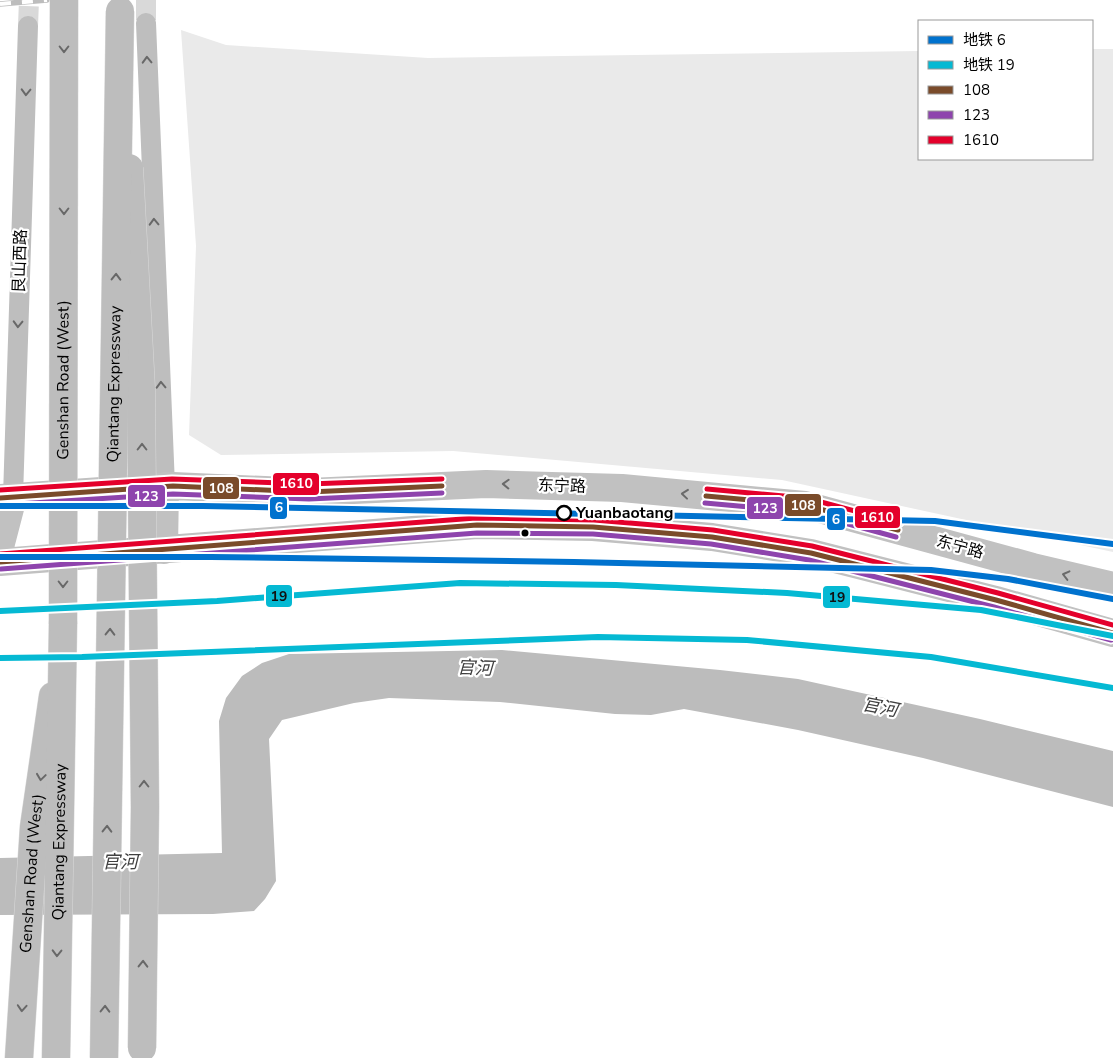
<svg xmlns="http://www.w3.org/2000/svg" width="1113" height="1058" viewBox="0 0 1113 1058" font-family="'Nunito Sans','Noto Sans SC',sans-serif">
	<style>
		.green { fill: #eaeaea }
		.water { fill: #bcbcbc }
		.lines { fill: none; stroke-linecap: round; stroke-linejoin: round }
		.minor-tunnel { stroke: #d9d9d9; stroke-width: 20; stroke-dasharray: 20 10; stroke-linecap: butt }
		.primary-casing { stroke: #dbdbdb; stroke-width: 29 }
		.trunk-casing { stroke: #dbdbdb; stroke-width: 29 }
		.minor { stroke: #bebebe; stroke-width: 20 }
		.secondary { stroke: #c1c1c1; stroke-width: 28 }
		.primary { stroke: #bdbdbd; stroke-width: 28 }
		.trunk { stroke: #bdbdbd; stroke-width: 28 }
		.rail-casing { stroke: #bdbdbd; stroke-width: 5.5 }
		.rail { stroke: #fff; stroke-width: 4; stroke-dasharray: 11; stroke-linecap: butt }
		.primary-bridge-casing { stroke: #dbdbdb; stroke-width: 29; stroke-linecap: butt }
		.trunk-bridge-casing { stroke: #dbdbdb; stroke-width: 29; stroke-linecap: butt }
		.primary-bridge { stroke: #bdbdbd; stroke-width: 28 }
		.trunk-bridge { stroke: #bdbdbd; stroke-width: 28 }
		.bus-1-casing { stroke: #fff; stroke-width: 9 }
		.bus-2-casing { stroke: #fff; stroke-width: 9 }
		.bus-3-casing { stroke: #fff; stroke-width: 9 }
		.bus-1 { stroke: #7a4b2a; stroke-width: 5 }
		.bus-2 { stroke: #8e44ad; stroke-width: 5 }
		.bus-3 { stroke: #e4002b; stroke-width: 5 }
		.metro-1-casing { stroke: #fff; stroke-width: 10 }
		.metro-2-casing { stroke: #fff; stroke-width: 10 }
		.metro-1 { stroke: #0072ce; stroke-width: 6 }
		.metro-2 { stroke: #05b9d3; stroke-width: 6 }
		.oneway { stroke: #686868 }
		.oneway2 { stroke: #6a6a6a }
		.stop-dot { fill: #fff; stroke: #000; stroke-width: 2.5 }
		.bus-dot { fill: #000; stroke: #fff; stroke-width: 2 }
		.labels { text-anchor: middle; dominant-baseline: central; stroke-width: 4.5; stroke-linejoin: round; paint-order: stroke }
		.street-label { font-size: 16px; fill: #000; stroke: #fff }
		.stop-label { font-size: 16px; font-weight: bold; fill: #000; stroke: #fff; text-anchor: start }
		.water-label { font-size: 18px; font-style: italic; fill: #404040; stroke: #fff }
		.line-badge { stroke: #fff; stroke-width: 2 }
		.badge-label { font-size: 14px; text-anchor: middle; font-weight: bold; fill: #fff }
		.pale-badge-label { font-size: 14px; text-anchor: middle; font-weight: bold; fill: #111 }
	</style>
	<rect width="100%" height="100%" fill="#fff"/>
	<path class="green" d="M181,30L226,45L428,58L919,51V159H1092V49H1113V552L782,480L453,451L221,455L189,435L196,246Z"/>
	<path class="water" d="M502,650L720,670L798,679L980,719L1113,751V807L923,758L798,730L684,709L651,715L615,714L500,702L389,698L354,703L282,720L269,739L276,881L265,899L254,911L213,914L0,915V858L222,853L219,721L226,698L242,676L262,663L289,654Z"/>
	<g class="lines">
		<path class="minor-tunnel" d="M146,0V23
			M28,26L29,0"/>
		<g class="primary-casing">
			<g id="primary">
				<path id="s1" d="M19,1058L34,827L53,696"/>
			</g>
		</g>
		<g class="trunk-casing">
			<g id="trunk">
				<path id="s2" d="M56,1058L63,624"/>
			</g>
		</g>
		<path class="minor" d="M146,23L165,486
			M13,497L28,26"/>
		<path class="secondary" d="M0,498L173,486L309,492L486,484L622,488L805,505L1033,567L1113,586
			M0,547L13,497
			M164,550L165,486
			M0,562L477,525L593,527L712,537L811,553L996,600L1113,633"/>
		<use href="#primary" class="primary"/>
		<use href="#trunk" class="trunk"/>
		<g class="rail-casing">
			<path id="rail" d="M0,4L47,0"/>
		</g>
		<use href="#rail" class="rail"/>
		<g class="primary-bridge-casing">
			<g id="primary-bridge">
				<path d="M129,168L141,388L145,807L142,1048"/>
				<path id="s3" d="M63,624L64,0"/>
			</g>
		</g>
		<g class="trunk-bridge-casing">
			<g id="trunk-bridge">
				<path id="s4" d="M104,1058L120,11"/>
			</g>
		</g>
		<use href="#primary-bridge" class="primary-bridge"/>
		<use href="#trunk-bridge" class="trunk-bridge"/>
		<g class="bus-1-casing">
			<path id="bus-1" d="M706,496L805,505L898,530
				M0,498L173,486L309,492L442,486
				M0,562L477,525L593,527L712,537L811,553L996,600L1113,633"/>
		</g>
		<g class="bus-2-casing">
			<path id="bus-2" d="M705,503L804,512L896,537
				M1,505L173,494L309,499L442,493
				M1,569L477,533L593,534L711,544L809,560L994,607L1111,640"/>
		</g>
		<g class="bus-3-casing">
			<path id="bus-3" d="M707,489L806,498L900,523
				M0,490L172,479L309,484L442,479
				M0,554L476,518L594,520L713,530L812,546L998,593L1113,625"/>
		</g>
		<use href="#bus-1" class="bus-1"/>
		<use href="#bus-2" class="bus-2"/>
		<use href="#bus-3" class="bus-3"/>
		<g class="metro-1-casing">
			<path id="metro-1" d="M0,506H203L935,521L1113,544
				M0,557H211L574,562L931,570L1008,579L1113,599"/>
		</g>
		<g class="metro-2-casing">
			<path id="metro-2" d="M0,611L217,601L460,583L616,585L787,593L981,610L1113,636
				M0,658L82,657L598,637L747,640L931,657L1113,688"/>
		</g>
		<use href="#metro-1" class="metro-1"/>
		<use href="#metro-2" class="metro-2"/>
	</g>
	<defs><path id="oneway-chevron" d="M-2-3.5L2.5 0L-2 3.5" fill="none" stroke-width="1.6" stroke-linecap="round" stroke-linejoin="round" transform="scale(1.25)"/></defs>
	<g class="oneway">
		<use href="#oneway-chevron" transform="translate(64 49) rotate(90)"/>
		<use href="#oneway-chevron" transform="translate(147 60) rotate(-92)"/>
		<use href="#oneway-chevron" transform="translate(26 92) rotate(92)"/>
		<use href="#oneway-chevron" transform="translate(64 211) rotate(90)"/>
		<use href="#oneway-chevron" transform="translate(154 222) rotate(-92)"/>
		<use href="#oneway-chevron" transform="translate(116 277) rotate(-89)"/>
		<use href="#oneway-chevron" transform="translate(18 324) rotate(92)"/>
		<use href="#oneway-chevron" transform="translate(161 385) rotate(-92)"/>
		<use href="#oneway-chevron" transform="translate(142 447) rotate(-90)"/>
		<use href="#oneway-chevron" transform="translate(63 584) rotate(90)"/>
		<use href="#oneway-chevron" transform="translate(110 632) rotate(-89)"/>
		<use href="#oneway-chevron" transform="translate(41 777) rotate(98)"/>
		<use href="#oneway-chevron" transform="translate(144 784) rotate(-90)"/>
		<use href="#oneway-chevron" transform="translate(107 829) rotate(-89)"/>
		<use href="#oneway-chevron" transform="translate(57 953) rotate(91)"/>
		<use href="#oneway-chevron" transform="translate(143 964) rotate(-89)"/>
		<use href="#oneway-chevron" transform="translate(22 1008) rotate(94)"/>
		<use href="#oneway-chevron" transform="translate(105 1009) rotate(-89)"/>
	</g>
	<g class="oneway2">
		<use href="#oneway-chevron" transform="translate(506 484) rotate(-178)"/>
		<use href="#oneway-chevron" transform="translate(685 494) rotate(-174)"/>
		<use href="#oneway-chevron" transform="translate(1066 575) rotate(-166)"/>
	</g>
	<circle class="stop-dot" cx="564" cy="513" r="7"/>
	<circle class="bus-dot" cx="525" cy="533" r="4.5"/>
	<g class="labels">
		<g class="street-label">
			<text transform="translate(20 261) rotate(-88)">艮山西路</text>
			<text stroke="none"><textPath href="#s3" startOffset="244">Genshan Road (West)</textPath></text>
			<text stroke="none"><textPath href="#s4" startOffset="674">Qiantang Expressway</textPath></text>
			<text transform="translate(562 486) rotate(2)">东宁路</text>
			<text transform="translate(960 547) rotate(15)">东宁路</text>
			<text stroke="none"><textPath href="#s2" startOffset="216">Qiantang Expressway</textPath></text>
			<text stroke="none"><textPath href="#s1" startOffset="185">Genshan Road (West)</textPath></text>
		</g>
		<g class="stop-label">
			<text x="576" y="513">Yuanbaotang</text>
		</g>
		<g class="water-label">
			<text transform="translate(475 668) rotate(2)">官河</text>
			<text transform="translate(880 707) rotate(11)">官河</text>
			<text x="120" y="862">官河</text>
		</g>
	</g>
	<g class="line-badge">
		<rect x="272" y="472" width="48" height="24" rx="5" fill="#e4002b"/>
		<rect x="202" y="476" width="38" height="24" rx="5" fill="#7a4b2a"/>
		<rect x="127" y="484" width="39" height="24" rx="5" fill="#8e44ad"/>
		<rect x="784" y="493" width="38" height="24" rx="5" fill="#7a4b2a"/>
		<rect x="269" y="496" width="19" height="24" rx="5" fill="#0072ce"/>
		<rect x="746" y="496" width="38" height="24" rx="5" fill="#8e44ad"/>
		<rect x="854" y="505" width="47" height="24" rx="5" fill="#e4002b"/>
		<rect x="826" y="507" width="20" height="24" rx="5" fill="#0072ce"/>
		<rect x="265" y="584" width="28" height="24" rx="5" fill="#05b9d3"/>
		<rect x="822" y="585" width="29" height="24" rx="5" fill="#05b9d3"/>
	</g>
	<g class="badge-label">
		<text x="296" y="488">1610</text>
		<text x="221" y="493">108</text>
		<text x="146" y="501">123</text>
		<text x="803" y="510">108</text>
		<text x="279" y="512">6</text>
		<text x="765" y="513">123</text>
		<text x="877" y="522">1610</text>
		<text x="836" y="524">6</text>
	</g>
	<g class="pale-badge-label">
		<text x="279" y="601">19</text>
		<text x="837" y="602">19</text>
	</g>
	<rect x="918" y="20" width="175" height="140" fill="#ffffff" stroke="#999999"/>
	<rect x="928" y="36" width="25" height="8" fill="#0072ce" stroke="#999999"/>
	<text x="963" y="45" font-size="15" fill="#000000">地铁 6</text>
	<rect x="928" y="61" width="25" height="8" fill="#05b9d3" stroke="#999999"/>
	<text x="963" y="70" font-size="15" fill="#000000">地铁 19</text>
	<rect x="928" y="86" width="25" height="8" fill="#7a4b2a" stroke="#999999"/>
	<text x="963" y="95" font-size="15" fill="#000000">108</text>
	<rect x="928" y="111" width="25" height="8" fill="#8e44ad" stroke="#999999"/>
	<text x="963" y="120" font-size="15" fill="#000000">123</text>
	<rect x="928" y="136" width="25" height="8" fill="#e4002b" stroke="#999999"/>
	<text x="963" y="145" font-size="15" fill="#000000">1610</text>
</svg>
